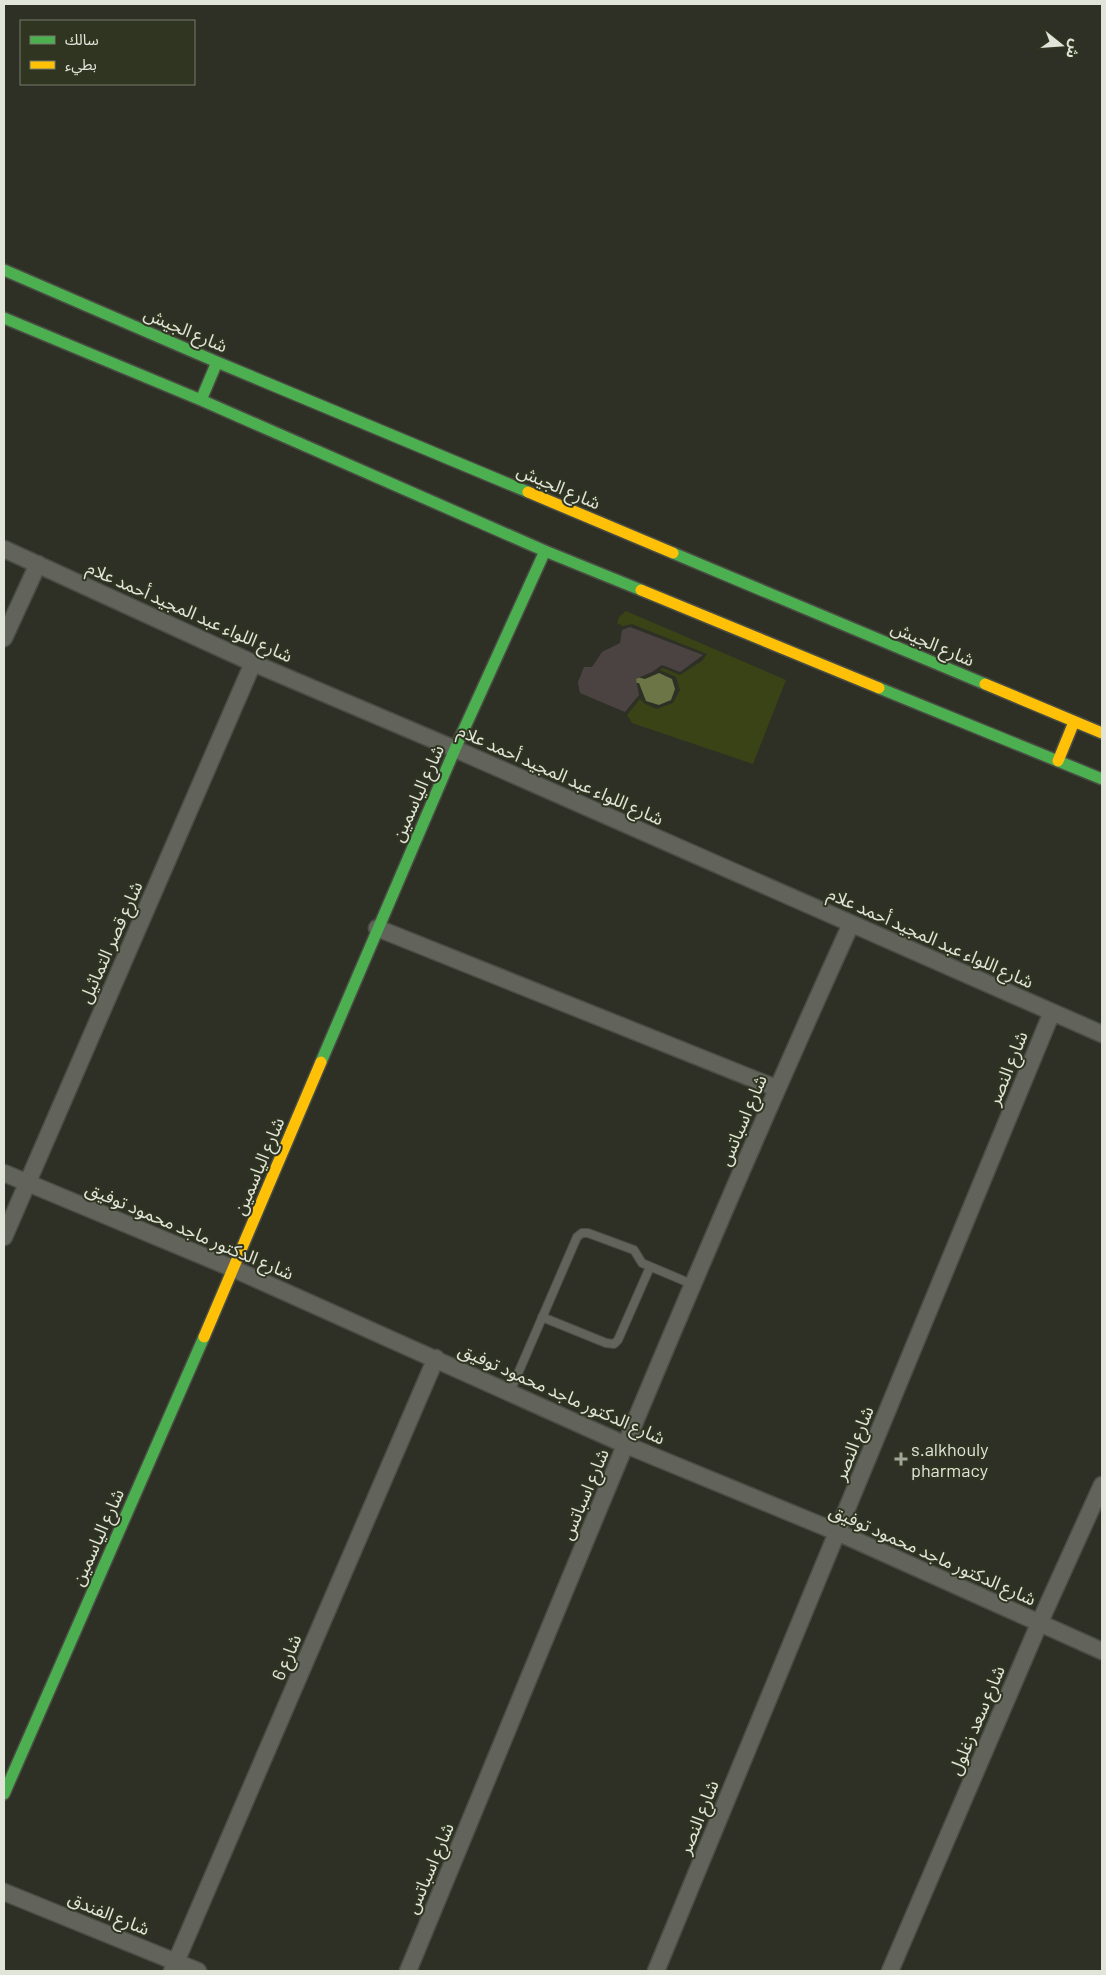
<svg xmlns="http://www.w3.org/2000/svg" width="1106" height="1975" viewBox="0 0 1106 1975" font-family="Barlow,'Noto Sans Arabic',sans-serif">
	<style>
		.green { fill: #3a4315 }
		.water { fill: #6b7545 }
		.building { fill: #4a4342 }
		.lines { fill: none; stroke-linecap: round; stroke-linejoin: round }
		.lane-casing { stroke: #4a4d44; stroke-width: 10 }
		.street-casing { stroke: #4a4d44; stroke-width: 19 }
		.fast-casing { stroke: #4a4d44; stroke-width: 14 }
		.slow-casing { stroke: #4a4d44; stroke-width: 14 }
		.lane { stroke: #62645c; stroke-width: 8 }
		.street { stroke: #62645c; stroke-width: 16 }
		.fast { stroke: #4caf50; stroke-width: 11 }
		.slow { stroke: #ffc107; stroke-width: 11 }
		.poi-dot { fill: #a2a69a; stroke: #303521; stroke-width: 2 }
		.labels { text-anchor: middle; dominant-baseline: central; stroke-width: 4; stroke-linejoin: round; paint-order: stroke }
		.street-label { font-size: 18px; fill: #e1e5d9; stroke: #303521 }
		.poi-label { font-size: 18px; fill: #e1e5d9; stroke: #303521; text-anchor: start }
	</style>
	<rect width="100%" height="100%" fill="#2e3026"/>
	<path class="green" d="M626,611L786,680L753,764L632,723L627,715L640,699L645,704L657,709L673,703L680,690L676,677L660,670L663,668L680,675L702,661L707,654L632,624L623,626L617,623L619,617Z"/>
	<path class="water" d="M659,673L672,679L675,689L671,700L659,705L646,701L639,683H631L637,677L645,679Z"/>
	<path class="building" d="M630,627L703,655L680,672L662,665L652,672L636,679L639,695L625,712L580,693L578,682L584,667H592L602,652L620,643L622,630Z"/>
	<g class="lines">
		<g class="lane-casing">
			<path id="lane" d="M542,1317L606,1343L614,1344L618,1340L650,1267
				M510,1392L577,1237L582,1233H588L634,1250L642,1263L694,1285"/>
		</g>
		<g class="street-casing">
			<path id="street" d="M4,549L253,663L455,749L1102,1034
				M4,638L38,564
				M377,928L776,1088
				M4,1173L234,1269L626,1445L837,1532L1102,1651
				M4,1237L253,663
				M4,1892L198,1971
				M172,1971L436,1358
				M408,1971C553,1621 694,1269 851,924
				M656,1971L1052,1012
				M890,1971L1039,1624L1102,1485"/>
		</g>
		<g class="fast-casing">
			<path id="fast" d="M4,270L217,362L528,492
				M4,318L201,400L545,551L641,590
				M201,400L217,362
				M673,553L985,684
				M879,688L1102,779
				M321,1062L455,749L545,551
				M4,1794L204,1337"/>
		</g>
		<g class="slow-casing">
			<path id="slow" d="M528,492L673,553
				M641,590L879,688
				M985,684L1102,733
				M1058,761L1074,722
				M204,1337L321,1062"/>
		</g>
		<use href="#lane" class="lane"/>
		<use href="#street" class="street"/>
		<use href="#fast" class="fast"/>
		<use href="#slow" class="slow"/>
	</g>
	<path class="poi-dot" d="M898.5 1451.5h5v5h5v5h-5v5h-5v-5h-5v-5h5z"/>
	<g class="labels">
		<g class="street-label">
			<text transform="translate(186 329) rotate(23)">شارع الجيش</text>
			<text transform="translate(559 486) rotate(23)">شارع الجيش</text>
			<text transform="translate(190 611) rotate(24)">شارع اللواء عبد المجيد أحمد علام</text>
			<text transform="translate(933 643) rotate(23)">شارع الجيش</text>
			<text transform="translate(561 774) rotate(24)">شارع اللواء عبد المجيد أحمد علام</text>
			<text transform="translate(417 793) rotate(-66)">شارع الياسمين</text>
			<text transform="translate(931 937) rotate(24)">شارع اللواء عبد المجيد أحمد علام</text>
			<text transform="translate(110 942) rotate(-66)">شارع قصر التماثيل</text>
			<text transform="translate(1007 1068) rotate(-68)">شارع النصر</text>
			<text transform="translate(742 1120) rotate(-67)">شارع اسباتس</text>
			<text transform="translate(258 1166) rotate(-67)">شارع الياسمين</text>
			<text transform="translate(190 1230) rotate(23)">شارع الدكتور ماجد محمود توفيق</text>
			<text transform="translate(562 1393) rotate(24)">شارع الدكتور ماجد محمود توفيق</text>
			<text transform="translate(853 1443) rotate(-68)">شارع النصر</text>
			<text transform="translate(584 1494) rotate(-67)">شارع اسباتس</text>
			<text transform="translate(97 1537) rotate(-66)">شارع الياسمين</text>
			<text transform="translate(933 1554) rotate(24)">شارع الدكتور ماجد محمود توفيق</text>
			<text transform="translate(286 1657) rotate(-67)">شارع 6</text>
			<text transform="translate(976 1720) rotate(-67)">شارع سعد زغلول</text>
			<text transform="translate(698 1817) rotate(-68)">شارع النصر</text>
			<text transform="translate(429 1868) rotate(-67)">شارع اسباتس</text>
			<text transform="translate(109 1913) rotate(22)">شارع الفندق</text>
		</g>
		<g class="poi-label">
			<text x="911" y="1449">s.alkhouly<tspan x="911" dy="21">pharmacy</tspan></text>
		</g>
	</g>
	<rect width="1106" height="1975" fill="none" stroke="#e1e5d9" stroke-width="10"/>
	<rect x="20" y="20" width="175" height="65" fill="#303521" stroke="#777b6b"/>
	<rect x="30" y="36" width="25" height="8" fill="#4caf50" stroke="#777b6b"/>
	<text x="65" y="45" font-size="15" fill="#e1e5d9">سالك</text>
	<rect x="30" y="61" width="25" height="8" fill="#ffc107" stroke="#777b6b"/>
	<text x="65" y="70" font-size="15" fill="#e1e5d9">بطيء</text>
	<g transform="translate(1061 45) rotate(107)" stroke="#303521" stroke-width="4" paint-order="stroke">
	<path d="M0-4L9 19L0 12L-9 19Z" fill="#e1e5d9"/>
	<text y="-8" font-size="14" font-weight="bold" text-anchor="middle" fill="#e1e5d9">ش</text>
	</g>
</svg>
